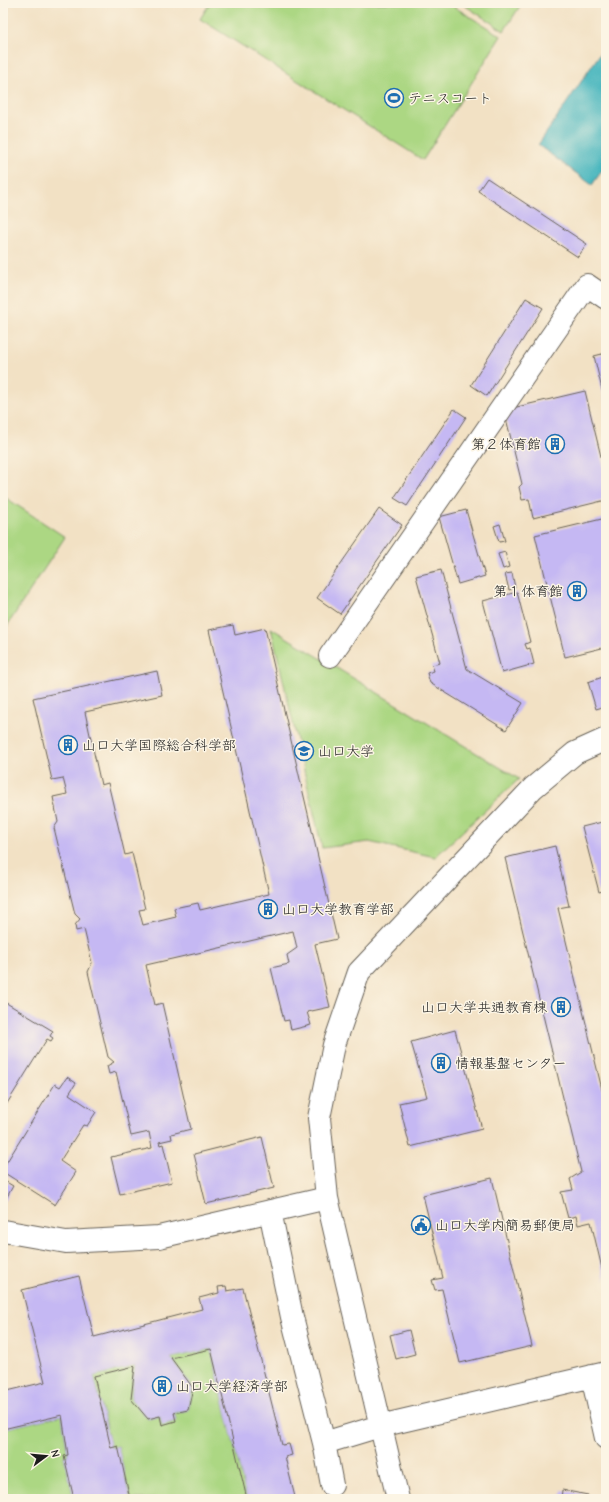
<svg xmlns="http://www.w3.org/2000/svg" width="609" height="1502" viewBox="0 0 609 1502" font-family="'Comic Neue','Klee One',sans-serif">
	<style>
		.green { fill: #acd783; stroke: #647a50 }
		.water { fill: #46b6be; stroke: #31696d }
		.building { fill: #c5b8f3 }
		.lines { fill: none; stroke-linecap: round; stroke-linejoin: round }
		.minor-casing { stroke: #676157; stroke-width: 24 }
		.minor { stroke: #fff; stroke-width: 22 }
		.labels { text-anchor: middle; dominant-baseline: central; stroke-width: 3; stroke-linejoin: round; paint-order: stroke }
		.poi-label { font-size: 14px; fill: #1c1c1c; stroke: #fcf5e5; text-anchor: start }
	</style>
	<rect width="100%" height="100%" fill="#fcf5e5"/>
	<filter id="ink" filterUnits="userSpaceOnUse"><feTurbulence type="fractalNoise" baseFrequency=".025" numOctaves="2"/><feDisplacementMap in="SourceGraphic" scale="8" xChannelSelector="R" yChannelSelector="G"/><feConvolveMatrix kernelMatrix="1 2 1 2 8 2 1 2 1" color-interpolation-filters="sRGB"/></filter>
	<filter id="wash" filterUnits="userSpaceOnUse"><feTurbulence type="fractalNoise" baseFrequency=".012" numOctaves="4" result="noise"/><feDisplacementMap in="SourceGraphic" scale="16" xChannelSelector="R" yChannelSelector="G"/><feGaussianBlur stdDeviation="0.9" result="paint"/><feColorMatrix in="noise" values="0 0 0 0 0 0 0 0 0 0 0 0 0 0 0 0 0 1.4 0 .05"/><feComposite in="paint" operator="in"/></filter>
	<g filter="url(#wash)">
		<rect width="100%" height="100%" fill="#f2e1c4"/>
		<path class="green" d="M210,3H448L501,36L423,160L200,19Z
			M461,3H522L504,31Z
			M3,496L65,537L3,632Z
			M271,628L519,779L435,857L369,842L322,848Z
			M211,1349L247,1499H130L118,1446L111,1448L94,1376L135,1366L131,1399L148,1419L160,1416L162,1425L176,1421L174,1413L188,1410L193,1388L171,1358Z
			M62,1415L68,1455L64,1456L74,1499H3V1429Z"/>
		<path class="water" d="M606,45V165L592,185L538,145Z"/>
		<g id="blocks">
			<path class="building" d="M487,178L587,244L578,257L478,191Z
				M526,298L543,308L487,396L471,385Z
				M606,353V402H605L594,356Z
				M585,391L606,477V500L533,518L529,499L522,500L519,487L522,484L504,410Z
				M454,409L466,417L407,506L394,498Z
				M379,509L402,525L340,614L317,598Z
				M466,510L485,576L458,584L439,517Z
				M606,518V647L565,657L535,535Z
				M500,524L505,541L499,542L494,526Z
				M505,552L509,567L503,569L498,554Z
				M441,570L467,669L523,703L506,730L430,683L427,673L434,671L432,665L440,663L416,576Z
				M512,573L515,588L509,590L505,574Z
				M517,592L530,642L525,644L527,649L530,648L534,664L502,673L483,601Z
				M233,625L235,635L265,628L337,939L315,944L330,1007L307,1012L311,1025L291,1030L289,1020L284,1021L271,968L289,964L287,955L297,948L293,931L146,965L155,1005L162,1003L191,1129L171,1134L172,1139L159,1142L160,1145L163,1144L172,1182L120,1194L111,1157L152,1148L149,1132L131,1136L116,1072L109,1074L107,1066L114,1062L108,1057L88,972L92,963L84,929L76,931L75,925L80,919L75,914L54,828L58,822L53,797L67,794L63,778L52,780L33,698L157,671L162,695L85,712L101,785L108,783L125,855L132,853L145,909L139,910L143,925L176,917L174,908L198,903L200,910L269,894L209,630Z
				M606,676V706L596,709L588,682Z
				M606,821V890L599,892L582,827Z
				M555,846L569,906L558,908L606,1106L605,1281L591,1222L578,1225L576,1216L568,1218L561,1192L573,1190L570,1179L581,1172L505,858Z
				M3,1001L53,1031L50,1036L53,1038L51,1041L47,1039L3,1110Z
				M455,1030L482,1129L410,1147L399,1103L427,1097L411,1042Z
				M67,1077L76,1083L69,1094L96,1112L87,1126L83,1125L60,1161L76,1172L55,1205L3,1172V1168L55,1084L60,1087Z
				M262,1137L274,1188L206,1204L194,1154Z
				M492,1178L532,1346L460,1363L442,1289L435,1290L432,1280L443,1278L423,1195Z
				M3,1180L13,1186L3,1204Z
				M79,1276L94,1337L202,1309L199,1298L219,1293L218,1287L226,1286L227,1291L243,1288L282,1445L289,1444L292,1455L285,1457L295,1497L288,1499H247L211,1349L171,1358L193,1388L188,1410L174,1413L176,1421L162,1425L160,1416L148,1419L131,1399L135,1366L94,1376L111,1448L118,1446L130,1499H74L64,1456L68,1455L62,1415L3,1429V1392L45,1382L22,1290Z
				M409,1330L415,1354L396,1359L390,1335Z
				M562,1490L588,1495L587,1499H561Z"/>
		</g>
	</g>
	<g filter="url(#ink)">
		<use href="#blocks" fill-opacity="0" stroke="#676157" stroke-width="1"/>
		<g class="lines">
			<g class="minor-casing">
				<path id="minor" d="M330,656L587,285L606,298
					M270,1211L292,1317L324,1443L380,1426L606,1373
					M3,1231L66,1242L159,1237L327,1198
					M592,1376L606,1438
					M324,1443L332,1485
					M398,1499L327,1198L319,1118L334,1045L359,972L533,788L575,753L606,739"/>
			</g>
			<use href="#minor" class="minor"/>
		</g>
	</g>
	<defs>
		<g id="stadium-ring" transform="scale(1)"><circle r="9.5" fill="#fcf5e5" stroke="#1f6fb2" stroke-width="1.5"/><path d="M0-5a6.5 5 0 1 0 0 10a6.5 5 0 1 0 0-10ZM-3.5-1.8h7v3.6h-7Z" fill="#1f6fb2"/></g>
		<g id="building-ring" transform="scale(1)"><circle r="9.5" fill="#fcf5e5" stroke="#1f6fb2" stroke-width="1.5"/><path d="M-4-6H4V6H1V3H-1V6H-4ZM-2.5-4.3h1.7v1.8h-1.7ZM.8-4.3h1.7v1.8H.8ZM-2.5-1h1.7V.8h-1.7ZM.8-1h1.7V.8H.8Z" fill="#1f6fb2"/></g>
		<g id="university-ring" transform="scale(1)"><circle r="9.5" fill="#fcf5e5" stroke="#1f6fb2" stroke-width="1.5"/><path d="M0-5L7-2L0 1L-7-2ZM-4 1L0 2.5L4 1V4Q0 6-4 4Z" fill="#1f6fb2"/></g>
		<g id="civic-ring" transform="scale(1)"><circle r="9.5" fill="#fcf5e5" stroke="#1f6fb2" stroke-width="1.5"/><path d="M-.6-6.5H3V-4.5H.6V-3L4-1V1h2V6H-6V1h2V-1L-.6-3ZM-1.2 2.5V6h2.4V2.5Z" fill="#1f6fb2"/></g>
	</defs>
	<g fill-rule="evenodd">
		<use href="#stadium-ring" x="394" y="98"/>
		<use href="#building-ring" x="555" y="444"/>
		<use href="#building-ring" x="577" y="591"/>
		<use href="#building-ring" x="68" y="745"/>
		<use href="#university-ring" x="304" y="751"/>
		<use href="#building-ring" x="268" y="909"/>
		<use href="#building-ring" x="561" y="1007"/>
		<use href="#building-ring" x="441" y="1063"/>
		<use href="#civic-ring" x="421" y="1225"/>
		<use href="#building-ring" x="162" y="1386"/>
	</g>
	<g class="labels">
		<g class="poi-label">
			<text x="408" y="98">テニスコート</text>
			<text x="541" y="444" text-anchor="end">第２体育館</text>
			<text x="563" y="591" text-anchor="end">第１体育館</text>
			<text x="82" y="745">山口大学国際総合科学部</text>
			<text x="318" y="751">山口大学</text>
			<text x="282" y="909">山口大学教育学部</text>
			<text x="547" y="1007" text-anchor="end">山口大学共通教育棟</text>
			<text x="455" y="1063">情報基盤センター</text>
			<text x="435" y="1225">山口大学内簡易郵便局</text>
			<text x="176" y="1386">山口大学経済学部</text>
		</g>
	</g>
	<rect width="609" height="1502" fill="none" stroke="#fcf5e5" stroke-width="16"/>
	<g transform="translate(46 1456) rotate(74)" stroke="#fcf5e5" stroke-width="3" paint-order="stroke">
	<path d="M0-3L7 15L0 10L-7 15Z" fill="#1c1c1c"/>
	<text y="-6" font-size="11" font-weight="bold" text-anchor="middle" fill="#1c1c1c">N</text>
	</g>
</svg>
